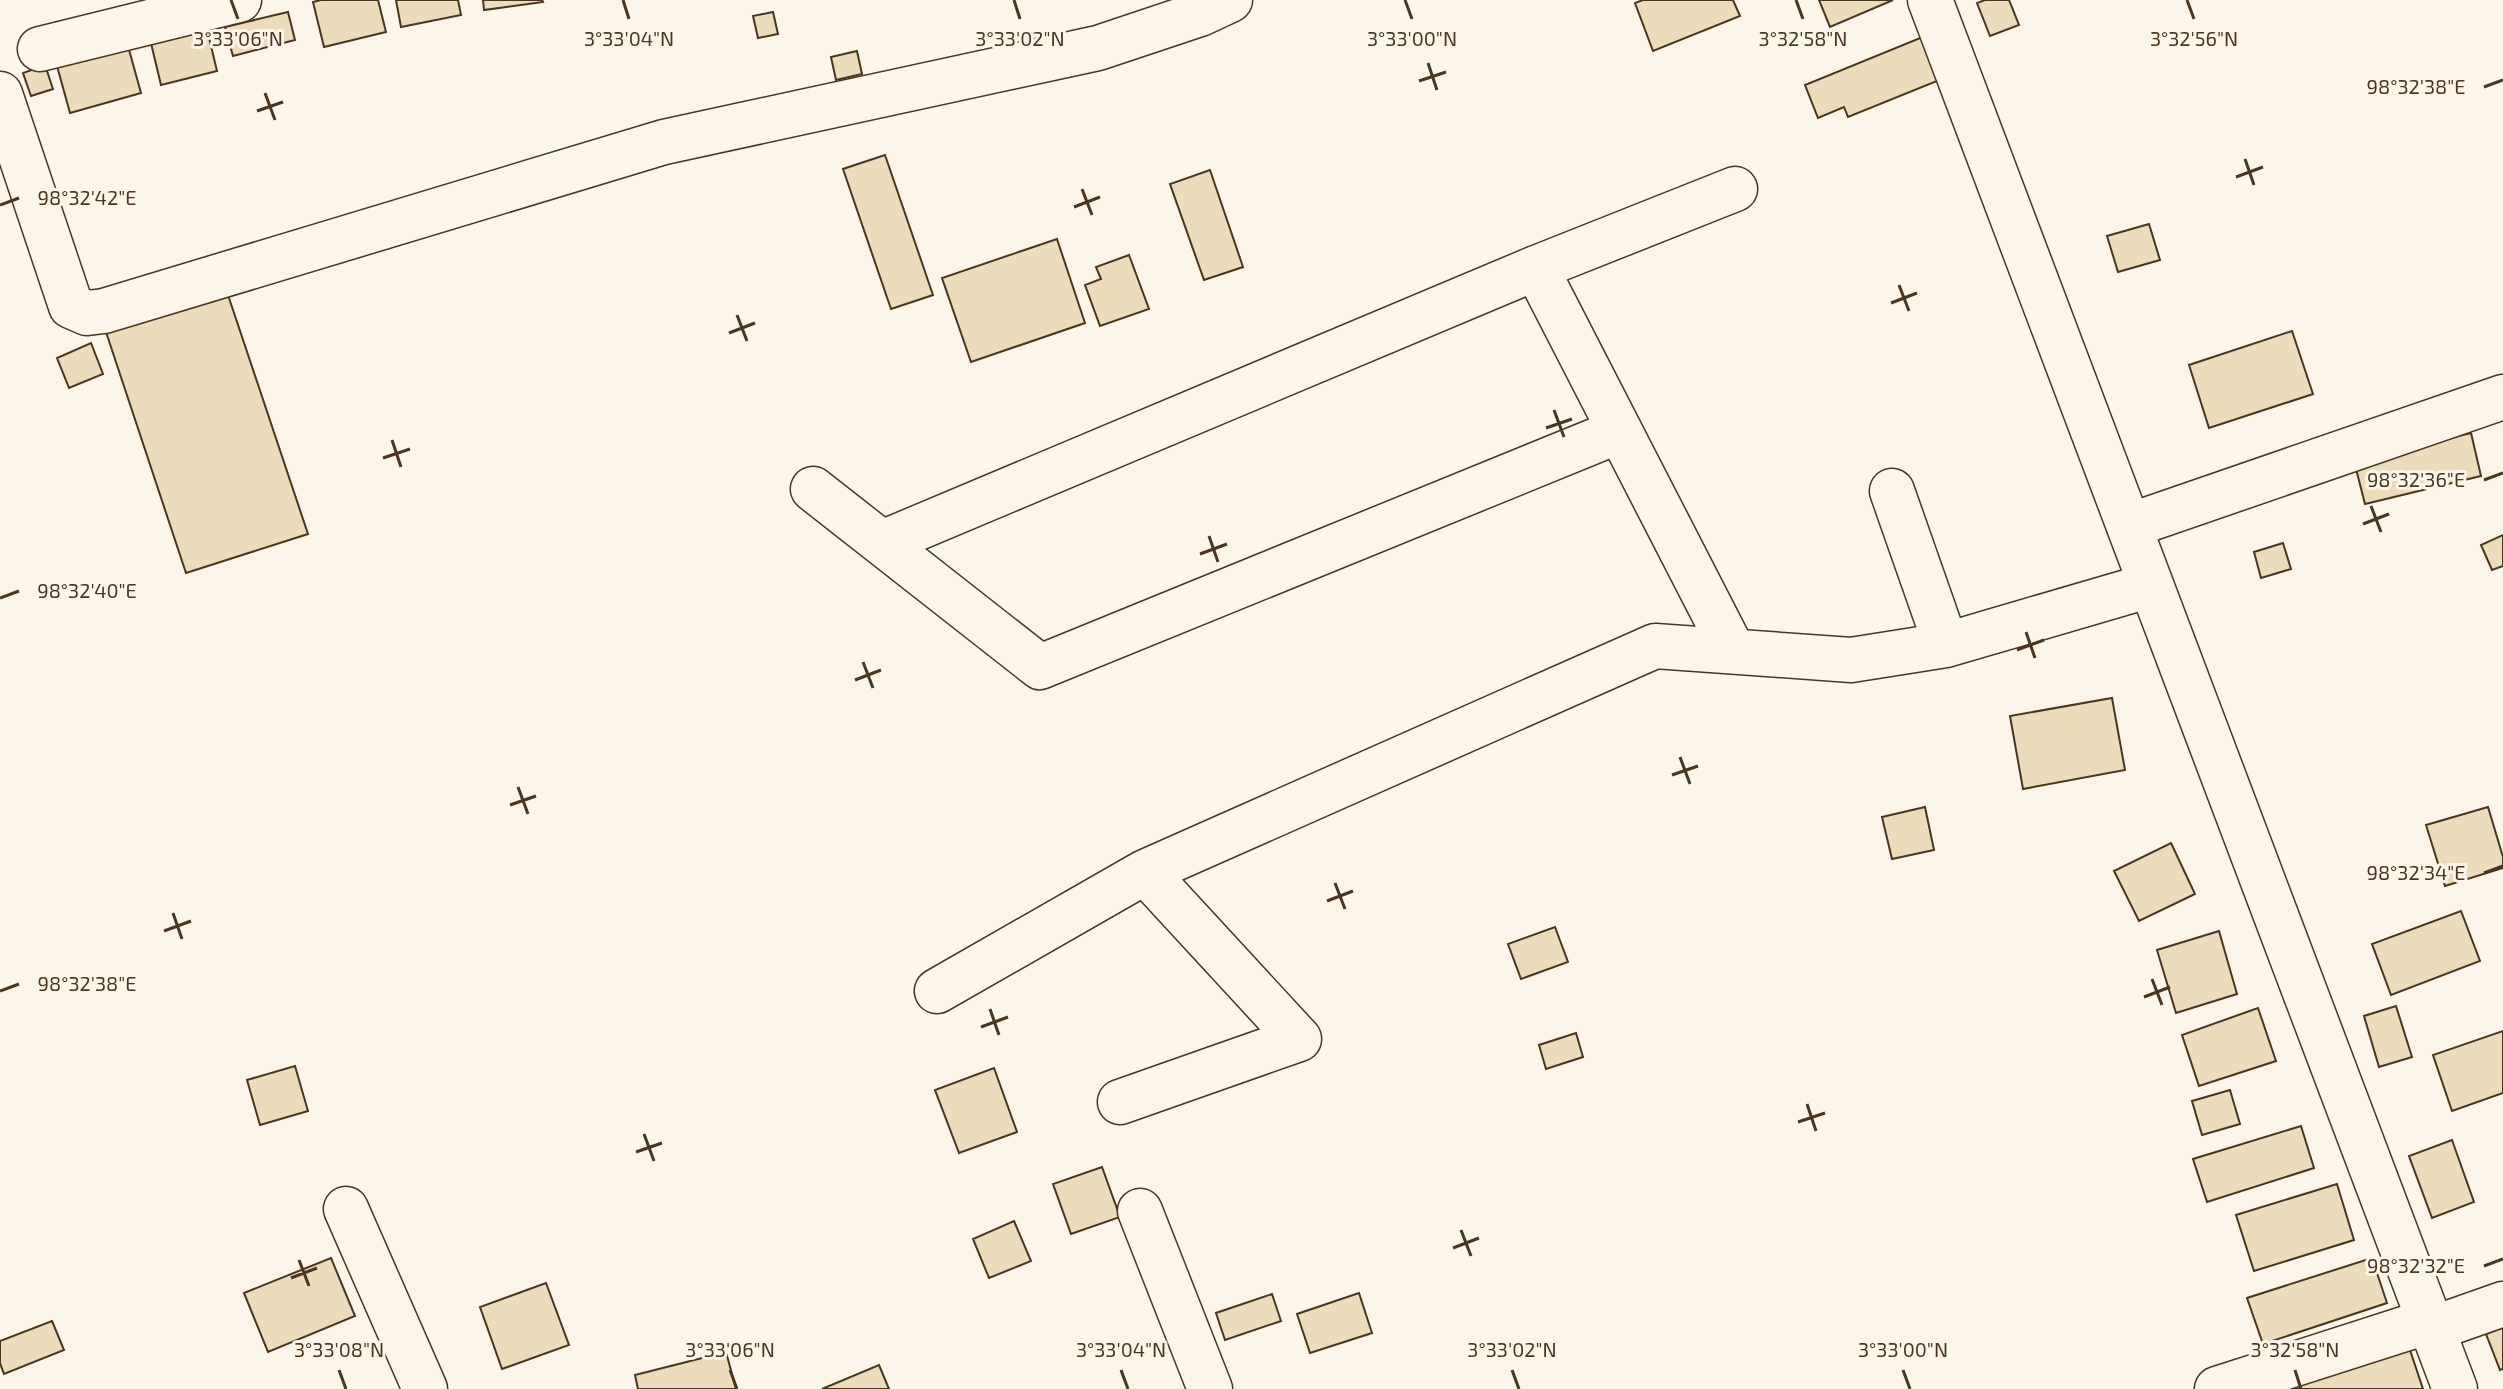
<svg xmlns="http://www.w3.org/2000/svg" width="2503" height="1389" viewBox="0 0 2503 1389" font-family="'Exo 2',sans-serif">
	<style>
		.building { fill: #ecdcbc; stroke: #4a3520; stroke-width: 2 }
		.lines { fill: none; stroke-linecap: round; stroke-linejoin: round }
		.minor-casing { stroke: #4a3520; stroke-width: 47 }
		.minor { stroke: #fbf6e9; stroke-width: 44 }
		.ticks { fill: none; stroke: #4a3520; stroke-width: 3 }
		.ticks-label { font-size: 20px; text-anchor: middle; fill: #4a3520; stroke: #fbf6e9; stroke-width: 6; stroke-linejoin: round; paint-order: stroke }
	</style>
	<rect width="100%" height="100%" fill="#fbf6e9"/>
	<path class="building" d="M321,0H378L386,32L324,47L313,2Z
		M396,0H458L461,15L401,27Z
		M483,0H542L543,2L484,10Z
		M1643,0H1733L1740,16L1653,51L1635,3Z
		M1819,0H1893L1830,27Z
		M1985,0H2009L2019,25L1990,36L1977,3Z
		M288,12L295,40L233,56L225,27Z
		M773,12L778,34L758,38L753,16Z
		M206,25L217,71L161,85L150,39Z
		M1925,36L1942,79L1848,117L1844,107L1818,118L1805,85Z
		M128,46L141,93L70,113L57,66Z
		M857,51L862,74L836,80L831,57Z
		M45,65L53,89L31,96L23,73Z
		M885,155L933,295L891,309L843,169Z
		M1210,170L1243,267L1204,280L1170,184Z
		M2149,224L2160,260L2118,272L2107,236Z
		M1057,239L1085,323L971,362L942,278Z
		M1129,255L1149,309L1100,326L1085,285L1101,279L1096,267Z
		M226,289L308,534L186,573L105,329Z
		M2292,331L2313,394L2209,428L2189,365Z
		M91,343L103,374L69,388L57,358Z
		M2471,433L2481,476L2365,504L2354,461Z
		M2503,535V566L2492,570L2481,545Z
		M2283,543L2291,569L2261,578L2254,552Z
		M2112,698L2125,770L2023,789L2010,716Z
		M1925,807L1934,850L1892,859L1882,817Z
		M2488,807L2503,857V868L2445,886L2426,825Z
		M2171,843L2195,894L2139,921L2114,871Z
		M2461,911L2480,961L2391,995L2372,944Z
		M1555,927L1568,962L1521,979L1508,944Z
		M2219,931L2237,994L2176,1013L2157,950Z
		M2396,1006L2412,1057L2379,1067L2364,1016Z
		M2258,1008L2276,1061L2199,1086L2182,1035Z
		M2503,1031V1093L2452,1111L2433,1055Z
		M1576,1033L1583,1057L1546,1069L1539,1045Z
		M295,1066L308,1111L260,1125L247,1080Z
		M994,1068L1017,1132L959,1153L935,1090Z
		M2230,1090L2240,1124L2202,1135L2192,1101Z
		M2301,1126L2314,1168L2207,1202L2193,1159Z
		M2452,1140L2474,1202L2432,1218L2409,1156Z
		M1102,1167L1120,1217L1071,1234L1053,1184Z
		M2337,1184L2354,1240L2254,1271L2236,1215Z
		M1014,1221L1031,1261L989,1278L973,1239Z
		M331,1258L355,1316L268,1352L244,1293Z
		M2372,1258L2387,1303L2263,1344L2247,1298Z
		M546,1283L569,1345L502,1369L480,1307Z
		M1359,1293L1372,1333L1310,1353L1297,1314Z
		M1272,1294L1281,1321L1225,1340L1216,1313Z
		M52,1321L64,1350L4,1374L0,1363V1341Z
		M2503,1327V1369L2500,1370L2486,1334Z
		M2406,1338L2423,1389H2263Z
		M726,1352L736,1389H638L635,1375Z
		M879,1365L889,1389H822Z"/>
	<g class="lines">
		<g class="minor-casing">
			<path id="minor" d="M1930,0L2455,1389
				M40,49L239,0
				M0,94L71,306L87,313L104,311L664,142L1098,48L1200,14L1230,0
				M813,489L1040,667L1619,431
				M1892,491L1946,645
				M2129,526L2503,397
				M882,543L1536,268
				M1733,651L1536,268L1735,189
				M937,991L1145,872
				M1120,1102L1299,1039L1145,872L1655,646L1851,660L1946,645L2151,585
				M346,1209L425,1389
				M1140,1211L1210,1389
				M2432,1329L2503,1304
				M2217,1389L2429,1321"/>
		</g>
		<use href="#minor" class="minor"/>
	</g>
	<path class="ticks" d="M231,0L238,19M623,0L629,19M1014,0L1020,19M1405,0L1412,19M1796,0L1803,19M2187,0L2194,19M1428,63L1437,90M1419,81L1446,72M2484,87L2503,80M265,93L275,120M257,111L283,102M2245,159L2254,185M2236,177L2263,167M1082,189L1092,215M0,205L19,198M1074,207L1100,197M1899,285L1909,311M1891,303L1917,293M737,315L747,341M729,333L755,323M1554,410L1564,437M1546,428L1572,419M392,440L401,467M383,458L410,449M2484,480L2503,473M2371,506L2381,532M2363,524L2389,514M1209,536L1218,562M1200,554L1227,544M0,598L19,591M2026,632L2035,658M2017,650L2044,640M863,662L873,688M855,680L881,670M1680,757L1690,784M1672,775L1698,766M518,787L528,814M510,805L536,796M2484,873L2503,866M1335,883L1345,909M1327,901L1353,891M173,913L182,939M164,931L191,921M2152,979L2162,1005M0,991L19,984M2144,997L2170,987M990,1009L999,1035M981,1027L1008,1017M1807,1104L1816,1131M1798,1122L1825,1113M644,1134L654,1161M636,1152L662,1143M1461,1230L1471,1256M1453,1248L1479,1238M299,1260L309,1286M2484,1266L2503,1259M291,1278L317,1268M339,1370L346,1389M730,1370L737,1389M1121,1370L1128,1389M1512,1370L1519,1389M1903,1370L1910,1389M2295,1370L2301,1389"/>
	<g class="ticks-label">
		<text x="238" y="46">3°33'06"N</text>
		<text x="629" y="46">3°33'04"N</text>
		<text x="1020" y="46">3°33'02"N</text>
		<text x="1412" y="46">3°33'00"N</text>
		<text x="1803" y="46">3°32'58"N</text>
		<text x="2194" y="46">3°32'56"N</text>
		<text x="2416" y="94">98°32'38"E</text>
		<text x="87" y="205">98°32'42"E</text>
		<text x="2416" y="487">98°32'36"E</text>
		<text x="87" y="598">98°32'40"E</text>
		<text x="2416" y="880">98°32'34"E</text>
		<text x="87" y="991">98°32'38"E</text>
		<text x="2416" y="1273">98°32'32"E</text>
		<text x="339" y="1357">3°33'08"N</text>
		<text x="730" y="1357">3°33'06"N</text>
		<text x="1121" y="1357">3°33'04"N</text>
		<text x="1512" y="1357">3°33'02"N</text>
		<text x="1903" y="1357">3°33'00"N</text>
		<text x="2295" y="1357">3°32'58"N</text>
	</g>
</svg>
